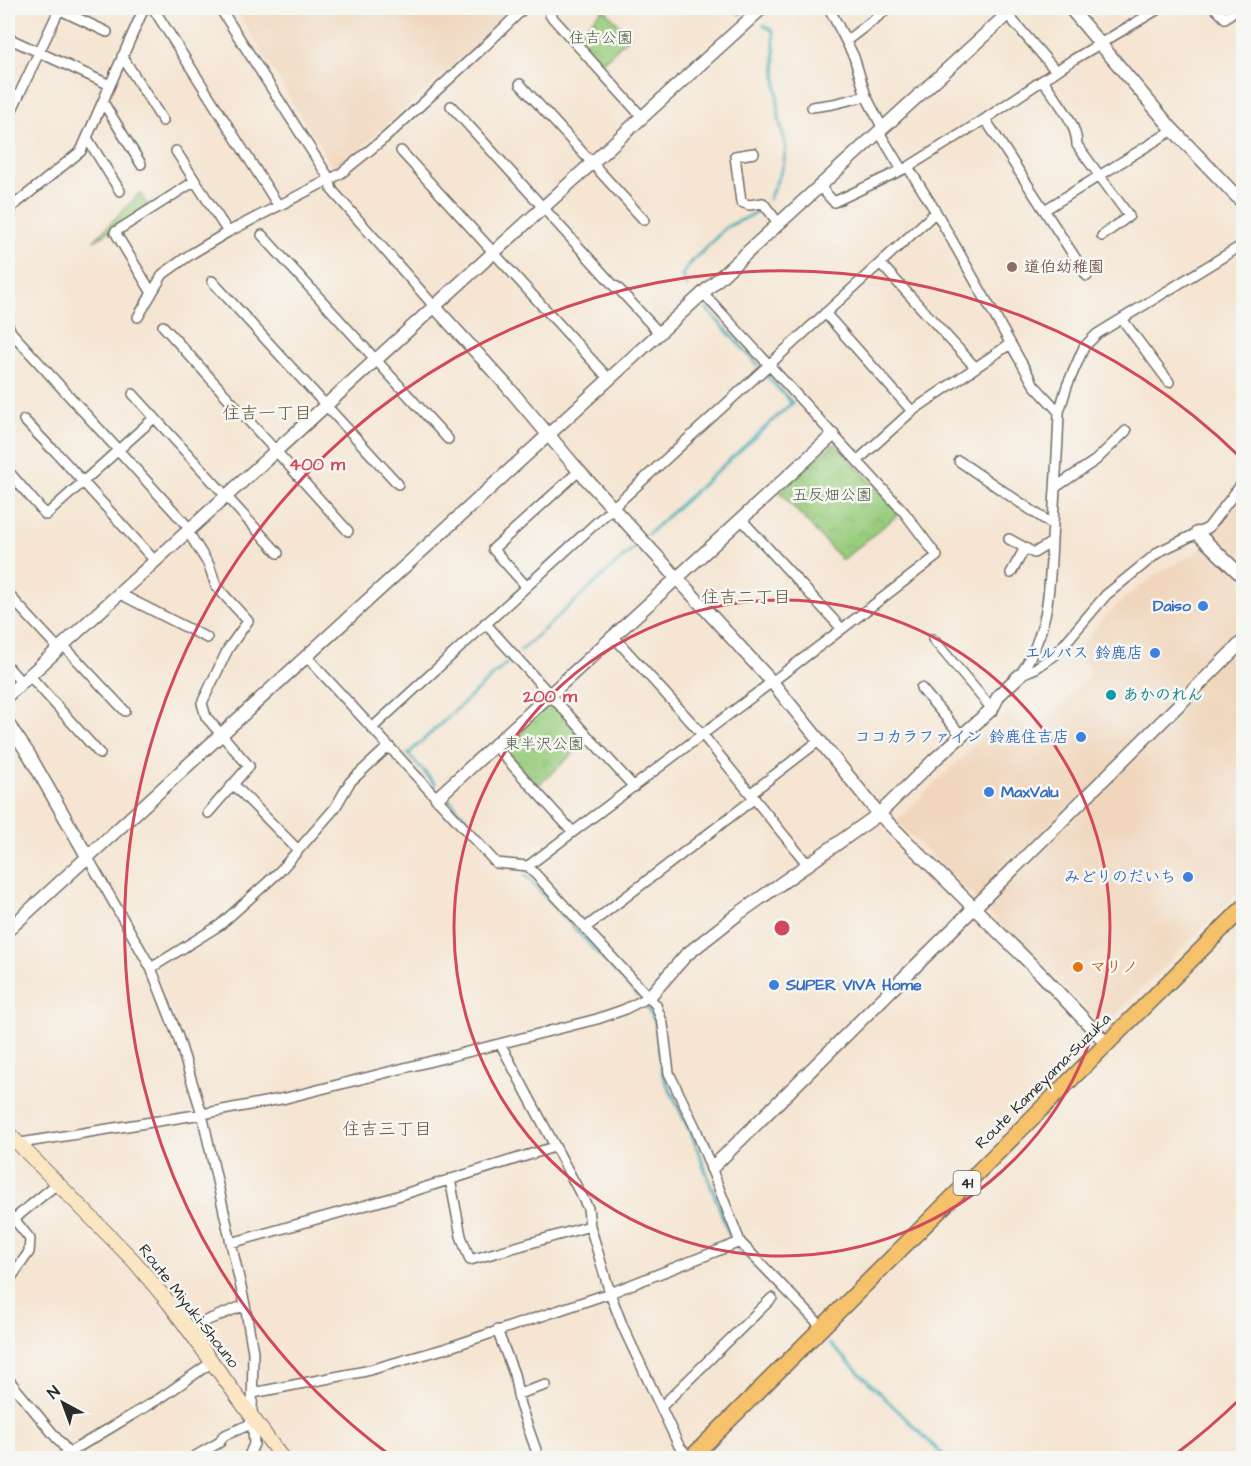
<svg xmlns="http://www.w3.org/2000/svg" width="1251" height="1466" viewBox="0 0 1251 1466" font-family="'Architects Daughter','Klee One',sans-serif">
	<style>
		.built { fill: #f0d6bc }
		.park { fill: url(#park-crowns); stroke: #627c54; stroke-width: 1.5 }
		.lines { fill: none; stroke-linecap: round; stroke-linejoin: round }
		.stream { stroke: #3aaab8; stroke-width: 3 }
		.minor-casing { stroke: #726c65; stroke-width: 12 }
		.tertiary-casing { stroke: #726c65; stroke-width: 15 }
		.secondary-casing { stroke: #726c65; stroke-width: 16 }
		.primary-casing { stroke: #726c65; stroke-width: 18 }
		.minor { stroke: #fff; stroke-width: 9 }
		.tertiary { stroke: #fff; stroke-width: 12 }
		.secondary { stroke: #fbe6c4; stroke-width: 14 }
		.primary { stroke: #f5c16b; stroke-width: 15 }
		.ring { fill: none; stroke: #d1495b; stroke-width: 3 }
		.education-dot { fill: #8d6e63; stroke: #f6f6f2; stroke-width: 2 }
		.shop-dot { fill: #3f7fe0; stroke: #f6f6f2; stroke-width: 2 }
		.culture-dot { fill: #0f9aa8; stroke: #f6f6f2; stroke-width: 2 }
		.food-dot { fill: #e8710a; stroke: #f6f6f2; stroke-width: 2 }
		.labels { text-anchor: middle; dominant-baseline: central; stroke-width: 5; stroke-linejoin: round; paint-order: stroke }
		.shield { fill: #f6f6f2; stroke: #686867; stroke-width: 1.5 }
		.shield-label { font-size: 15px; font-weight: bold; fill: #2b2b2b }
		.park-label { font-size: 16px; fill: #4c5c44; stroke: #f6f6f2 }
		.education-label { font-size: 16px; font-weight: bold; fill: #785e54; stroke: #f6f6f2; text-anchor: start }
		.shop-label { font-size: 16px; font-weight: bold; fill: #366cbe; stroke: #f6f6f2; text-anchor: end }
		.culture-label { font-size: 16px; font-weight: bold; fill: #0d838f; stroke: #f6f6f2; text-anchor: start }
		.food-label { font-size: 16px; font-weight: bold; fill: #c56008; stroke: #f6f6f2; text-anchor: start }
		.street-label { font-size: 16px; fill: #2b2b2b; stroke: #f6f6f2 }
		.neighbourhood-label { font-size: 18px; fill: #66533c; stroke: #f6f6f2 }
		.centre { fill: #d1495b; stroke: #f6f6f2; stroke-width: 3 }
		.ring-label { font-size: 18px; text-anchor: middle; font-weight: bold; fill: #d1495b; stroke: #f6f6f2; stroke-width: 5; stroke-linejoin: round; paint-order: stroke }
	</style>
	<defs>
		<pattern id="park-crowns" width="20" height="18" patternUnits="userSpaceOnUse" patternTransform="scale(1.5)"><rect width="20" height="18" fill="#99cd7e"/><path d="M2 6a3 3 0 1 1 6 0M12 15a3 3 0 1 1 6 0" fill="none" stroke="#84b06d"/></pattern>
	</defs>
	<rect width="100%" height="100%" fill="#f6f6f2"/>
	<filter id="ink" filterUnits="userSpaceOnUse"><feTurbulence type="fractalNoise" baseFrequency=".0167" numOctaves="2"/><feDisplacementMap in="SourceGraphic" scale="12" xChannelSelector="R" yChannelSelector="G"/><feConvolveMatrix kernelMatrix="1 2 1 2 8 2 1 2 1" color-interpolation-filters="sRGB"/></filter>
	<filter id="wash" filterUnits="userSpaceOnUse"><feTurbulence type="fractalNoise" baseFrequency=".008" numOctaves="4" result="noise"/><feDisplacementMap in="SourceGraphic" scale="24" xChannelSelector="R" yChannelSelector="G"/><feGaussianBlur stdDeviation="1.35" result="paint"/><feColorMatrix in="noise" values="0 0 0 0 0 0 0 0 0 0 0 0 0 0 0 0 0 1.4 0 .05"/><feComposite in="paint" operator="in"/></filter>
	<g filter="url(#wash)">
		<rect width="100%" height="100%" fill="#f5e5d2"/>
		<path class="built" d="M235,8H514L475,47L339,167L331,165Z
			M1243,496V888L1117,1014L1104,1017L1099,1022L896,821L1009,712L1031,734L1092,673L1073,654L1107,615L1129,595L1158,573L1197,552Z"/>
		<path class="park" d="M604,9L630,36L599,65L574,37Z
			M140,193L148,207L94,241Z
			M833,444L836,445L900,513L842,560L780,492Z
			M548,705H554L587,741L537,786L503,749L505,743Z"/>
		<g class="lines">
			<path class="stream" d="M732,8L741,14
				M764,25L773,31L779,118L786,147L783,167L769,199
				M687,287L682,276C689,262 699,255 710,244C716,239 720,231 727,227C738,221 750,218 760,209
				M707,309L758,365
				M648,534L792,403L765,374
				M521,650L636,546
				M435,784L408,754L508,662
				M449,800L498,854
				M525,875L638,996
				M646,1006L655,1021L663,1075L694,1140L731,1239
				M738,1248L809,1322
				M830,1344L946,1458"/>
		</g>
	</g>
	<g filter="url(#ink)">
		<g class="lines">
			<g class="minor-casing">
				<path id="minor" d="M56,8L107,32
					M153,8L278,205
					M220,8L329,178L332,190L434,306
					M829,8L846,41L889,8
					M1002,8L1056,71
					M1215,8L1225,18L1238,8
					M550,15L643,118
					M8,38L110,85
					M846,41L854,57L866,96L883,129
					M122,56L163,121
					M1043,80C1055,99 1077,122 1077,145L1129,216L1102,236
					M520,84L644,220
					M103,102L141,164
					M451,106L616,288
					M812,107L833,104L866,96
					M8,118L60,8
					M985,119L1087,276
					M879,132L902,170
					M87,138L120,191
					M176,151L195,181
					M401,151L609,379
					M754,153L735,156L741,202L749,205L763,203L779,224
					M908,167L936,212L1034,385L1059,412
					M820,187L834,202L908,167L985,119L1071,61L1160,8
					M1046,209L1173,130
					M8,210L81,151L144,8
					M262,235L448,439
					M880,263L975,367
					M212,281L398,484
					M617,287L659,333
					M152,293L115,232L195,181L228,232
					M825,313L912,411
					M138,317L163,274L191,254L228,232L340,174L386,137L485,46L524,8
					M1122,319L1169,382
					M8,325L11,332L190,529
					M163,326L348,531
					M133,394L278,553
					M24,420L51,448L54,450L155,561
					M857,461L912,411L1010,344
					M959,461L1053,525
					M8,471L46,515L154,418
					M1056,487L1096,460L1126,431
					M742,520L842,629
					M188,532L209,565L216,586L248,621L228,649L202,703L206,717L249,766L208,813
					M1009,539L1034,553L1052,542
					M1011,573L1025,548
					M526,586L493,549L579,471
					M8,594L59,649
					M120,594L207,638
					M485,623L634,787
					M613,636L702,734L808,865
					M933,639L992,709
					M63,645L125,711
					M306,656L496,863L528,866L656,1005L663,1024L669,1073L695,1127L740,1242L823,1328
					M8,667L21,682
					M29,675L100,754
					M1020,675C1053,625 1049,581 1053,523C1055,486 1058,449 1059,412L1067,386L1084,347L1097,334L1244,244
					M1020,675L1036,668L1055,655L1106,595L1160,551L1208,528L1244,481
					M921,688L961,735
					M372,728L936,212
					M494,745L573,832
					M234,785L298,850
					M751,793L820,740
					M87,856L151,968L178,1037L202,1114L245,1305L253,1352L252,1416L254,1444L248,1458
					M528,866L842,629L937,556L904,512L704,294
					M585,928L755,798
					M151,968L220,925L279,872L335,808L350,782L389,746
					M8,1145L202,1114L286,1098L597,1019L623,1010L649,997
					M450,1179L461,1236L470,1260L590,1226
					M231,1243L388,1199L554,1147
					M8,1282L29,1252L30,1239L14,1219L58,1183
					M188,1328L245,1305
					M497,1330L514,1374L520,1405L536,1450
					M8,1379L73,1458
					M253,1393L366,1371L447,1348L610,1293L590,1226L588,1208L501,1045
					M518,1394L546,1385
					M661,1407L772,1298
					M60,1458L162,1397L212,1362
					M192,1458L220,1442L223,1436L253,1423
					M690,1458L679,1446L623,1327L610,1293L740,1242"/>
			</g>
			<g class="tertiary-casing">
				<path id="tertiary" d="M1070,8L1173,130L1244,204
					M434,306L507,386L579,471L772,682L879,814L1042,975L1106,1043
					M1197,533L1244,578
					M8,695L762,8
					M8,724L28,753L87,856
					M437,798L833,435
					M8,930L1014,8
					M649,997L686,955L738,914L879,814L933,761L992,709L999,695L1020,675
					M712,1168L1244,640"/>
			</g>
			<g class="secondary-casing">
				<path id="secondary" d="M8,1133L134,1261L169,1303L282,1458"/>
			</g>
			<g class="primary-casing">
				<path id="primary" d="M691,1458L1244,907"/>
			</g>
			<use href="#minor" class="minor"/>
			<use href="#tertiary" class="tertiary"/>
			<use href="#secondary" class="secondary"/>
			<use href="#primary" class="primary"/>
		</g>
	</g>
	<g class="ring">
		<circle cx="782" cy="928" r="328"/>
		<path d="M1242 1397A657 657 0 0 1 1173 1456M391 1456A657 657 0 1 1 1242 459"/>
	</g>
	<circle class="education-dot" cx="1012" cy="267" r="6"/>
	<g class="shop-dot">
		<circle cx="1203" cy="606" r="6"/>
		<circle cx="1155" cy="653" r="6"/>
		<circle cx="1081" cy="737" r="6"/>
		<circle cx="989" cy="792" r="6"/>
		<circle cx="1188" cy="877" r="6"/>
		<circle cx="774" cy="985" r="6"/>
	</g>
	<circle class="culture-dot" cx="1111" cy="695" r="6"/>
	<circle class="food-dot" cx="1078" cy="967" r="6"/>
	<g class="labels">
		<rect class="shield" x="953.5" y="1171" width="27" height="24" rx="4.5"/>
		<g class="shield-label">
			<text x="967" y="1183">41</text>
		</g>
		<g class="park-label">
			<text x="601" y="38">住吉公園</text>
			<text x="832" y="495">五反畑公園</text>
			<text x="544" y="744">東半沢公園</text>
		</g>
		<g class="education-label">
			<text x="1024" y="267">道伯幼稚園</text>
		</g>
		<g class="shop-label">
			<text x="1191" y="606">Daiso</text>
			<text x="1143" y="653">エルパス 鈴鹿店</text>
			<text x="1069" y="737">ココカラファイン 鈴鹿住吉店</text>
			<text x="1001" y="792" text-anchor="start">MaxValu</text>
			<text x="1176" y="877">みどりのだいち</text>
			<text x="786" y="985" text-anchor="start">SUPER VIVA Home</text>
		</g>
		<g class="culture-label">
			<text x="1123" y="695">あかのれん</text>
		</g>
		<g class="food-label">
			<text x="1090" y="967">マリノ</text>
		</g>
		<g class="street-label">
			<text transform="translate(1043 1081) rotate(-45)">Route Kameyama-Suzuka</text>
			<text transform="translate(189 1306) rotate(52)">Route Miyuki-Shouno</text>
		</g>
		<g class="neighbourhood-label">
			<text x="267" y="413">住吉一丁目</text>
			<text x="746" y="597">住吉二丁目</text>
			<text x="387" y="1129">住吉三丁目</text>
		</g>
	</g>
	<circle cx="782" cy="928" r="9" class="centre"/>
	<g class="ring-label">
		<text x="317" y="470">400 m</text>
		<text x="550" y="702">200 m</text>
	</g>
	<rect width="1251" height="1466" fill="none" stroke="#f6f6f2" stroke-width="30"/>
	<g transform="translate(63 1403) rotate(319)" stroke="#f6f6f2" stroke-width="4.5" paint-order="stroke">
	<path d="M0-4.5L10 22L0 15L-10 22Z" fill="#2b2b2b"/>
	<text y="-9" font-size="16" font-weight="bold" text-anchor="middle" fill="#2b2b2b">N</text>
	</g>
</svg>
